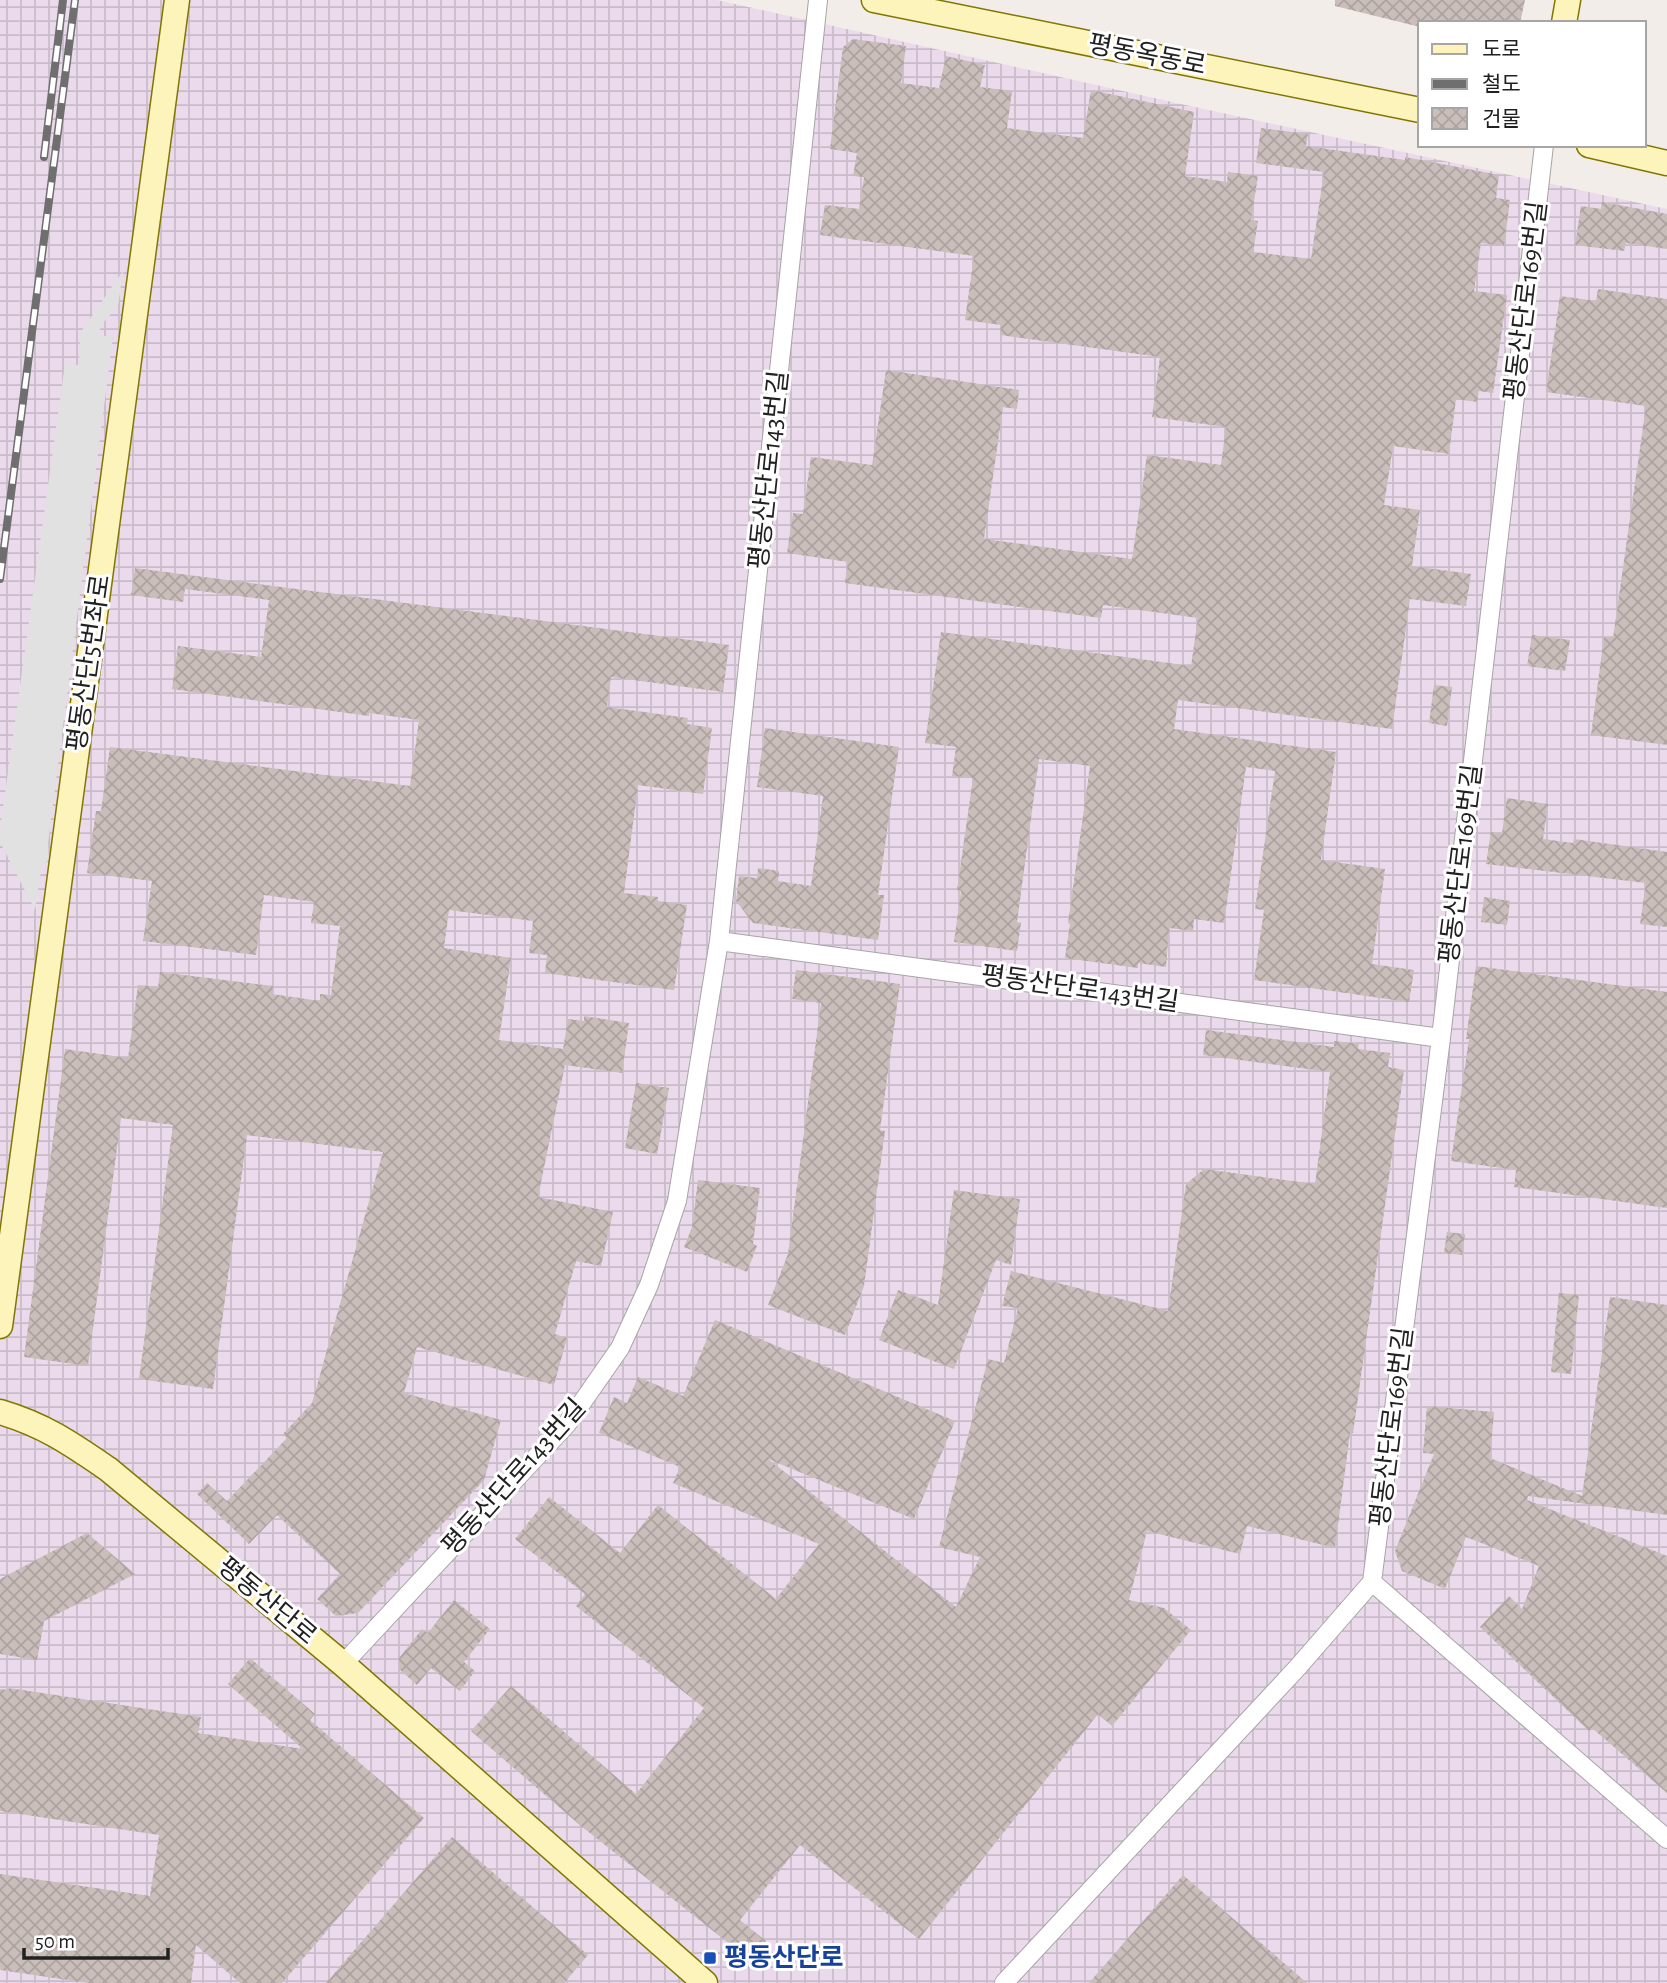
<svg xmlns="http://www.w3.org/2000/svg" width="1667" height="1983" viewBox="0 0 1667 1983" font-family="'Alegreya Sans','Noto Sans KR',sans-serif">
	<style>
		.industrial { fill: url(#industrial-grid) }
		.parking { fill: #e1e1e1 }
		.building { fill: url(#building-cross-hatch) }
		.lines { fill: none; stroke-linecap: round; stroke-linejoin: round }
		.street-casing { stroke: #a5a5a5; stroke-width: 20 }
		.secondary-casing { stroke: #817600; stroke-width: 27 }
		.street { stroke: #fff; stroke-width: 18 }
		.secondary { stroke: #fdf4bb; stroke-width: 24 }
		.rail-casing { stroke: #6f6f6f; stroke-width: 8 }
		.rail { stroke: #fff; stroke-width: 5; stroke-dasharray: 16; stroke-linecap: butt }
		.transit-dot { fill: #1a4fb4; stroke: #fff; stroke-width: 2.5 }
		.labels { text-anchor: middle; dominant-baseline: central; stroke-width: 6; stroke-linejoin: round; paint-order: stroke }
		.street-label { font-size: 26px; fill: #212121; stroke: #fff }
		.transit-label { font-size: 26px; font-weight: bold; fill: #164399; stroke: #fff; text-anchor: start }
	</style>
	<defs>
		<pattern id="industrial-grid" width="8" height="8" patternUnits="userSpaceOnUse" patternTransform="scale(1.75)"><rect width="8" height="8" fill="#ebdaeb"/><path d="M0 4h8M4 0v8" fill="none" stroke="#c9bbc9"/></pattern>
		<pattern id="building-cross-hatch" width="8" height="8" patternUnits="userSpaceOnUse" patternTransform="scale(1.75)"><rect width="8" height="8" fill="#cabebb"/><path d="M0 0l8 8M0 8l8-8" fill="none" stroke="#ada3a0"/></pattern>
	</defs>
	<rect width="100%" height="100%" fill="#f2ede8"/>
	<path class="industrial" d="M0,0H717L1181,104L1667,209V1983H0Z"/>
	<path class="parking" d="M123,271L118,306L103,323L97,336H113L48,843L49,860L42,865L35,910L0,842V829L65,364L79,365L80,333Z"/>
	<path class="building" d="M1335,0H1525L1520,23H1420V27L1335,6Z
		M853,39L906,46L901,83L939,88L946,56L985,65L980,87L1012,91L1007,128L1083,138L1091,90L1194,112L1185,176L1227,182L1228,172L1258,176L1251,220L1258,221L1253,252L1311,259L1324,172L1256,163L1261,128L1308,134L1306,146L1405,160V157L1499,175L1496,198L1510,200L1504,246L1481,243L1474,291L1507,295L1493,393L1479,391L1477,402L1456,399L1449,454L1393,446L1384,505L1420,510L1412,566L1471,574L1466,606L1410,599L1392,729L1178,700L1174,729L1336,752L1321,860L1385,869L1372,964L1414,970L1409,1002L1254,980L1264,910L1255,909L1275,771L1246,767L1224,923L1194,919L1193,931L1169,928L1166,967L1138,963V968L1065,958L1070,924L1068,923L1090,766L1039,759L1017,922L1021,923L1017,951L954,942L961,891L957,890L973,778L952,776L956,747L925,743L941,632L1191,666L1198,618L1103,605L1101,618L845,583L848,562L787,553L793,513L803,514L811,457L872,465L886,370L1019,390L1017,409L1003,407L984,539L1132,559L1147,455L1221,465L1226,427L1152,417L1160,357L1000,335L1001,325L965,320L974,256L820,235L825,205L859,209L864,177L853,176L857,153L830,149L843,47Z
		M1602,202L1667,214V249L1626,243L1624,251L1575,245L1581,206L1601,209Z
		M1598,289L1667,299V745L1591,735L1604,637L1613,638L1646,406L1546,392L1560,296L1596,301Z
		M135,568L729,645L723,692L611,677L607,707L688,718L687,724L712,728L703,794L638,785L624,893L658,897V901L687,905L674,990L545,973L547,955L529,953L533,921L449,910L444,948L511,958L499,1040L563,1049L568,1019L584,1021V1016L629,1023L622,1073L565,1065L538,1197L613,1212L601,1266L576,1261L555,1334L567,1338L554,1385L417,1347L404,1393L501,1420L484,1480L358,1613L336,1616L317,1599L340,1574L277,1515L249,1544L197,1494L207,1483L227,1501L287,1438L283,1434L312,1403L383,1152L247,1135L213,1389L139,1379L173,1125L121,1118L88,1366L24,1357L65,1049L128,1058L138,985L158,987L160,972L273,986L272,994L320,1001V994L331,995L340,926L311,923L314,902L264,895L256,955L143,941L152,881L87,873L96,811H101L110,747L410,786L419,720L369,713V716L172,689L178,646L261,657L269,600L185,589L183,602L131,595Z
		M1532,635L1570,640L1565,671L1527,666Z
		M1434,685L1452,687L1447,726L1429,723Z
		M765,728L899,747L878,895H884L878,940L753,923L736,901L739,876L757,878L758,868L779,871L778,881L811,886L823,796L757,787Z
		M1507,798L1548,804L1543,839L1573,843L1574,839L1667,852V927L1640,924L1646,883L1486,864L1491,832L1502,833Z
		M1484,897L1510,901L1507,925L1481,922Z
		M1476,966L1667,992V1208L1514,1187L1516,1170L1451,1161L1469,1039H1466Z
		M796,970L900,984L880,1130L885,1131L864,1286L845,1335L768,1305L788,1254L821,1003L792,999Z
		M1206,1030L1334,1047V1041L1359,1044L1358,1049L1390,1053L1388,1067L1404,1070L1353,1433H1350L1335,1548L1247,1526L1240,1554L1147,1531L1129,1600L1164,1608L1191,1630L1112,1726L1098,1714L919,1939L800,1845L740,1920L766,1941L751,1961L581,1826L471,1731L511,1686L636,1794L704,1708L576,1606L585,1594L515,1539L549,1497L620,1553L658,1505L776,1599L819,1544L673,1483L680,1467L599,1433L614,1397L627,1403L638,1377L683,1396L715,1320L955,1421L914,1519L768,1459L956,1607L980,1557L939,1547L988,1359L1004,1363L1018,1308L1002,1306L1011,1271L1168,1311L1186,1184L1204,1169L1315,1184L1330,1072L1203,1055Z
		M636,1083L669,1088L657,1154L625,1148Z
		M698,1180L760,1188L753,1244L757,1246L747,1272L684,1247L692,1227Z
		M954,1190L1020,1199L1011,1265L996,1260L954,1369L879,1340L898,1290L938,1305Z
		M1447,1232L1465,1234L1462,1255L1444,1253Z
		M1559,1293L1579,1295L1571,1374L1551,1372Z
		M1610,1297L1667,1305V1515L1528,1496L1527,1500L1667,1556V1793L1592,1728L1589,1731L1480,1627L1509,1596L1522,1609L1539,1566L1466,1537L1445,1589L1402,1571L1395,1551L1434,1454L1423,1453L1427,1406L1494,1412L1490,1458L1582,1496Z
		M87,1533L135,1574L44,1621L37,1660L0,1654V1579Z
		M454,1600L490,1629L464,1662L475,1671L460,1691L431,1668L417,1685L399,1669V1658L422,1629L428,1633Z
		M250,1658L315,1714L310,1720L424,1818L282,1983H240L196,1945L191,1983H88L0,1970V1874L150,1896L159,1835L0,1811V1689L8,1690L9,1688L201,1717L198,1733L303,1749L228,1684Z
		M452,1837L588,1955L564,1983H326Z
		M1183,1875L1307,1983H1089Z"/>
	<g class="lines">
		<g class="street-casing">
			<path id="street" d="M719,941L1441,1038
				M1372,1582L1667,1839
				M343,1664L567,1424L620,1348L649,1285L677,1201L719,941L818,0
				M1004,1983L1298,1667L1372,1582L1441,1038L1544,145"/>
		</g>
		<g class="secondary-casing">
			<path id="secondary" d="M874,0L1420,110
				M1564,23L1568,0
				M1589,145L1667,163
				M0,1326L177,0
				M0,1412C44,1425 70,1443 108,1469L343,1664L705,1983"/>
		</g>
		<use href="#street" class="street"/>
		<use href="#secondary" class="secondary"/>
		<g class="rail-casing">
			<path id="rail" d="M44,157L63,0
				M0,579L75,0"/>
		</g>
		<use href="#rail" class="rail"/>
	</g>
	<rect class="transit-dot" x="703" y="1951" width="14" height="14" rx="3.5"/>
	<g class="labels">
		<g class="street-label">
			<text transform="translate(1147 55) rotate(11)">평동옥동로</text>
			<text transform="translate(1526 301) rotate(-83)">평동산단로169번길</text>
			<text transform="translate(769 470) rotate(-84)">평동산단로143번길</text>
			<text transform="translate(89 663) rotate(-82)">평동산단5번좌로</text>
			<text transform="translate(1461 864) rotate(-83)">평동산단로169번길</text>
			<text transform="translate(1080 989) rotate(8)">평동산단로143번길</text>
			<text transform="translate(1392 1427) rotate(-83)">평동산단로169번길</text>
			<text transform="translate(514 1477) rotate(-48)">평동산단로143번길</text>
			<text transform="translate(267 1601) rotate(40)">평동산단로</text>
		</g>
		<g class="transit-label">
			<text x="724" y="1958">평동산단로</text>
		</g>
	</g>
	<rect x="1418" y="21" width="228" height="126" fill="#ffffff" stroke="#a6a6a6" stroke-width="2"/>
	<rect x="1432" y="44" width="35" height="10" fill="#fdf4bb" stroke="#a6a6a6" stroke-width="2"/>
	<text x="1482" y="56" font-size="21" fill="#212121">도로</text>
	<rect x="1432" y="79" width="35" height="10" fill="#6f6f6f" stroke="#a6a6a6" stroke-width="2"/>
	<text x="1482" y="91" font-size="21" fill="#212121">철도</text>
	<rect x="1432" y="108" width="35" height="21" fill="url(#building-cross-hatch)" stroke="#a6a6a6" stroke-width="2"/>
	<text x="1482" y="126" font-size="21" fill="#212121">건물</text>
	<path d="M24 1948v10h144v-10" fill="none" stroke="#212121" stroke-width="3.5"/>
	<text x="35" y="1948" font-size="21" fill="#212121" stroke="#ffffff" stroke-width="5" paint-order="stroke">50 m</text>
</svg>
